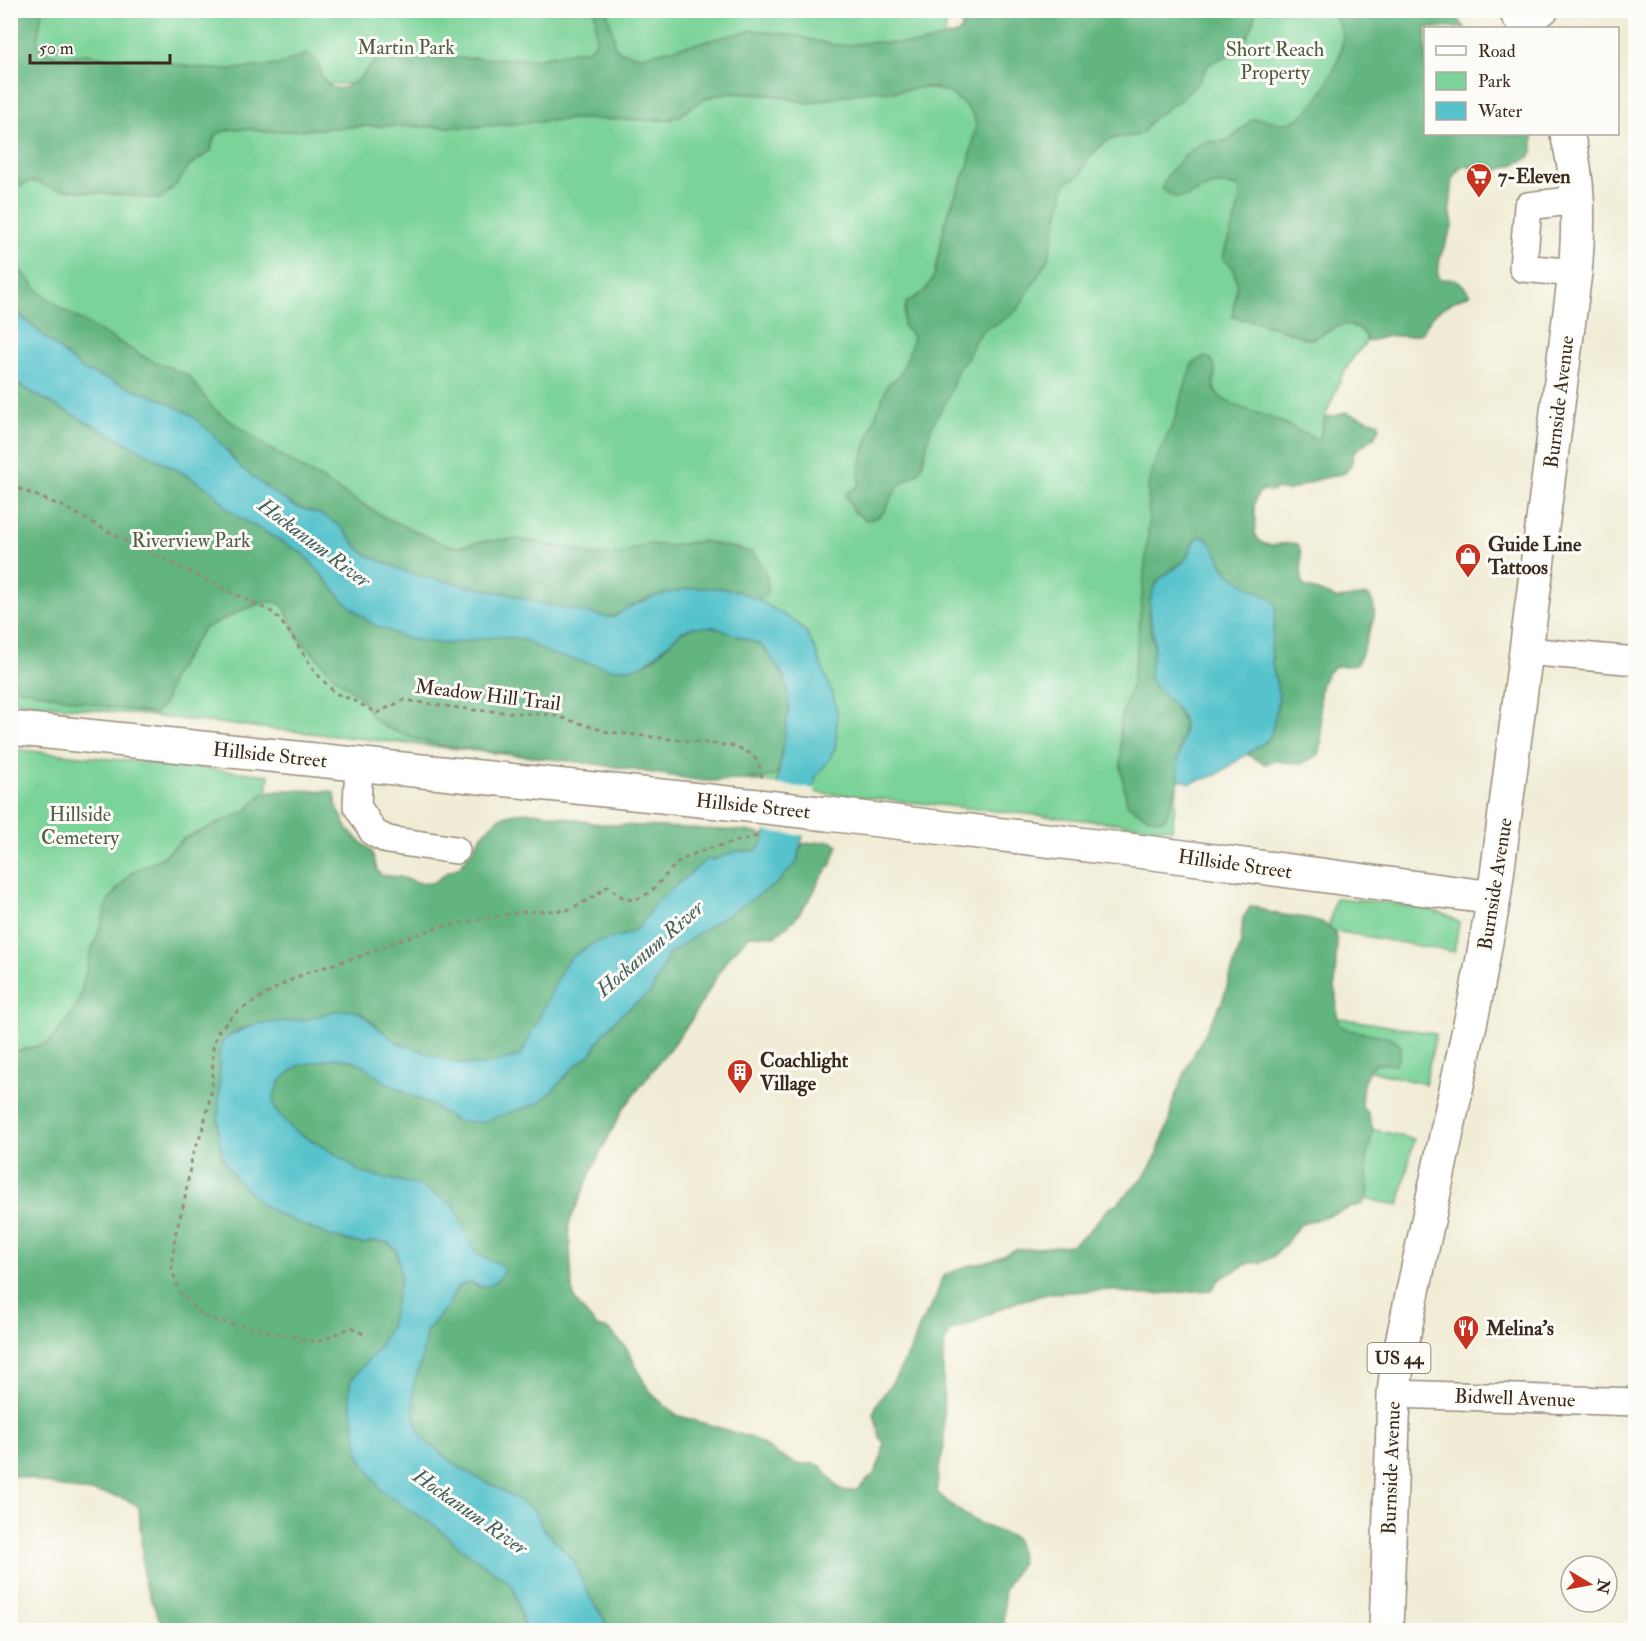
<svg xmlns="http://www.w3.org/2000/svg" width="1646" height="1641" viewBox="0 0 1646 1641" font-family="'IM FELL Double Pica',serif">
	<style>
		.green { fill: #7ad398; stroke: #5a7e5b; stroke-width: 1.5; fill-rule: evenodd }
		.forest { fill: #63b580; stroke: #4f704f; stroke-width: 1.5 }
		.water { fill: #56c3cc; stroke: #487675; stroke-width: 1.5 }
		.pier { fill: #f0ecd5 }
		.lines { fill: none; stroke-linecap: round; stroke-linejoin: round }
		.minor-casing { stroke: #968b7a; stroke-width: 30 }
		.major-casing { stroke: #968b7a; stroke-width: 36 }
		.path { stroke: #968b7a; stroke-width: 3; stroke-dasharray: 4.5 4.5; stroke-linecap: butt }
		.minor { stroke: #fff; stroke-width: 27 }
		.major { stroke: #fff; stroke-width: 33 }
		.major-bridge-casing { stroke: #968b7a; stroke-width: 36; stroke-linecap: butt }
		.major-bridge { stroke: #fff; stroke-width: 33 }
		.labels { text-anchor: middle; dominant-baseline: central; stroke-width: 6; stroke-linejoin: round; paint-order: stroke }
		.shield { fill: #fdfcf7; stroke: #75695f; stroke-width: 1.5 }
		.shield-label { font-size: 18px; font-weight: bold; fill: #3b2a1e }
		.park-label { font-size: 20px; fill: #4e5d43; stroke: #fdfcf7 }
		.poi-label { font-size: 20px; font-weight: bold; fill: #3b2a1e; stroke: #fdfcf7; text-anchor: start }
		.street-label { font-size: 20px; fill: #3b2a1e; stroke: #fdfcf7 }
		.water-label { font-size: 21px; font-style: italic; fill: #44605b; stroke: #fdfcf7 }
	</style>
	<rect width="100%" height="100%" fill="#fdfcf7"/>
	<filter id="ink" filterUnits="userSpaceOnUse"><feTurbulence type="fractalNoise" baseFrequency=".0167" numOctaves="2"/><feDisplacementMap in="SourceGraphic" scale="12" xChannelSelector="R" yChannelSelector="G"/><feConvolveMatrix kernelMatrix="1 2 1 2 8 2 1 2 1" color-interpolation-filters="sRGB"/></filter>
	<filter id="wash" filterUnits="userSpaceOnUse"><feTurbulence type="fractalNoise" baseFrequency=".008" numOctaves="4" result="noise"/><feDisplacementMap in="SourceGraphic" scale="24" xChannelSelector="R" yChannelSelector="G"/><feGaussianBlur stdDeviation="1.35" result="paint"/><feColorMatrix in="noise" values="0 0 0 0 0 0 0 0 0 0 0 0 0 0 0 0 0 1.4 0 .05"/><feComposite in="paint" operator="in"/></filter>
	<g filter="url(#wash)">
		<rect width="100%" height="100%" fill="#f0ecd5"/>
		<path class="green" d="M1134,10L1332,11L1342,30L1343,40L1280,314L1293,333L1306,339H1312L1343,324L1358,328L1364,333L1367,339L1364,345L1354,356L1343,374L1325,417L1319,438L1315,439L1282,423L1273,492L1189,482L1263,577L1194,655L1172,829L803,791V786L11,701L10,190L26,182L37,181L52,188L90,193L169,192L190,165L211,151C212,147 212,141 215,137C224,125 254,129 267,132L368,126L472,127L573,119L666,120L672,119L704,99L727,93L772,95L808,103L875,90L894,92L919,87L948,92ZM702,541C737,554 752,538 768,581L657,545L670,546Z
			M10,11H949L937,75L11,89Z
			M11,749L269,775L267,793H263L246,811L183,839L165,856L131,873L108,901L101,926L90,954L79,1002L69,1018L49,1043L11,1053Z
			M1335,898C1364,901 1439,904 1459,923L1454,952L1328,930Z
			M1310,1013L1436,1034L1425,1084L1301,1054Z
			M1222,1094L1414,1139L1399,1205L1209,1173Z"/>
		<path class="forest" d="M10,11H42L37,43L42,51L59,57L87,54L110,58H149L179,65L210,69H234L278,65L306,54C323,60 316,68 324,80C341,104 368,70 379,57H382L534,59L575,51H586L595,44L596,40L595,11H609L608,16L614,36V46L622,52L642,56L753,30L793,35L833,45H847L871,42L918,44L957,34L962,29L960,11H1255L1253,25L1244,43L1230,54L1209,64L1199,81L1181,99L1152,119L1145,130L1136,136L1120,137L1105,142L1090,157L1079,176L1066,182L1048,259L1018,309L1002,321L984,330L975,340L967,359L958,368L949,396L931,428L923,463L918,473L899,485L884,512L876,518L866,520L854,512L846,496L847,493L857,487L859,483L860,464L875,418L888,384L899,376L908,356L913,337L903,325L906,303L925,291L934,276L946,218L969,163L976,125L973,115L965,105L946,91L927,87L888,92L875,90L808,103L772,95L735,93L719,94L704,99L679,116L666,120L573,119L472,127L368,126L267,132C254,129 224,125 215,137C212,141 212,147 211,151L190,165L177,184L160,199L52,188C28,177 33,181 11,190Z
			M1330,11H1452L1465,28H1426V134L1533,135V152L1527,159L1499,170L1488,171L1465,166L1459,169L1453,179L1450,208L1453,225L1440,257L1438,276L1441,279C1459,279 1459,279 1470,294L1452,302L1434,314L1421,333L1410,336H1388L1366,342C1367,336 1366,334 1360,330C1341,316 1327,335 1309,339L1262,323L1232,317L1237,284L1233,268L1223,259C1227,234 1241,214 1240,188C1233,186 1224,184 1216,185C1195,188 1183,209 1162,189C1164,174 1191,147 1205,142C1213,140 1220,144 1228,140C1238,135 1244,126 1253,119C1267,117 1279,127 1293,121C1316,111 1344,59 1343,35C1342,26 1335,18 1330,11Z
			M10,266L24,274L39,291L62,309L146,358L188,375L214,409L270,449L384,517L441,543L457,547L484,541L517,539L563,547L594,555L623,553L647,544L670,546L702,541L751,552C762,562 771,578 767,594L759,600C727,587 705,585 672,593C662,595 653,596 644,600C631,606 620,616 606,617L536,602L512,595L414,575L369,556L358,548L345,531L319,514L294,506L271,491L239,466L228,451L163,400L83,370L11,307Z
			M1203,357L1211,359C1221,372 1210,379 1215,390C1221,405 1264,414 1277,420C1290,426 1302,432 1315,439L1320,438L1325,417L1336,416L1345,412L1379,423V429L1374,437L1354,452L1351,465L1345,473L1316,480L1288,491L1266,487C1245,501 1259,516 1255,533C1262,554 1282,540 1298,544C1305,558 1298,573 1304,586L1339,599L1367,595L1370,597C1379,614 1372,622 1367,638C1364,648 1362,656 1356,665C1349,667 1340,664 1333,668C1308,684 1328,730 1319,754L1302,764L1276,761L1265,764L1248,755L1250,752L1266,741L1276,712L1279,696L1272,665L1271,642L1276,612L1267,597L1249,589L1227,571L1207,538L1204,537L1194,540L1185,560L1168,572L1157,582L1154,589L1148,614L1154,648L1151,667V680L1173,704L1184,724L1179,748L1178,777L1180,779L1165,819C1150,822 1139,812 1127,804L1121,769L1120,723L1132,683L1136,656L1149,524L1148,486L1155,461L1173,424L1192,364Z
			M10,379L38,396L183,473L212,491L240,518L304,554L344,601L372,624L408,639L446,644L493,637L515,638L522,639L551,654L612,669L626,668L651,661L681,632L693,627H714L759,644L764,648L783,674L789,700L786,734L778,773L774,776L746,780L704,781L596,764L443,746L415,739L384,727L372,717L361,698L337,679L297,636L285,609L281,604L276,602H265L245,609L203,629L172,678L164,705L154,714L97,705L11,687Z
			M287,790L330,791L335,794L337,807L348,830L372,852L377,870L381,875C387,876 393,876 399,877C410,879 419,885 431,883C437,882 441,877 446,873C451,870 457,869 461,865C472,852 487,822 504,816C534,805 570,821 600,824L746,831L764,835L765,841L756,851H737L713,860L655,903L641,925L631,934L594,943L571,957L563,968L521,1055C510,1058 498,1063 486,1065C465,1069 409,1049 390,1038C381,1032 368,1016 359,1012C342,1007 325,1015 309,1019C275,1026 214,1015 220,1068L261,1204L282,1216L329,1236L363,1244L375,1241L387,1242L397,1251L401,1277L390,1327L377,1350L351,1380L349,1393L411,1511L433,1524L461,1548L513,1585L525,1630H164L144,1583L139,1507C117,1491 92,1494 66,1488C47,1484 30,1478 11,1475L10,1357C18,1344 19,1337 10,1325L11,1053L49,1043L69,1018L79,1002L90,954L101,926L108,901L131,873L165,856L183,839L246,811L263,793Z
			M830,841L838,845L831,865L819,880L814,892L795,919L775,936L750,935L727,959L690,1022L623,1109L593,1167L569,1224L572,1290L576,1302L597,1327L609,1330L627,1349L645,1384L653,1395L676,1415L753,1438L780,1456L797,1464H815L821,1466L837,1487L844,1491L857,1490L875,1473L882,1455L884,1443L880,1438L874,1414L875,1409L877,1403L892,1383L912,1348L920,1325L936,1297L941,1280L945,1275L967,1266L991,1261L1014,1250L1071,1245L1086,1234L1106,1211L1121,1200L1145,1175L1155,1159L1169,1122L1172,1104L1189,1063L1222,1002L1241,943L1243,918L1250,907L1255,906C1261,908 1267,912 1273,913C1294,919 1329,913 1337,939L1335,984L1338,1024C1357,1038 1384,1028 1401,1046L1399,1058L1395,1064H1376L1370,1067L1363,1084L1361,1103L1363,1109L1368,1113L1373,1130L1366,1161L1369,1194L1366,1199L1362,1204L1299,1225L1284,1246L1274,1256L1263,1262L1249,1263L1243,1266L1220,1279L1211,1290L1142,1295L1110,1290L1051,1293L1019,1301L994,1311L971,1324L951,1330L945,1342L943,1361L944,1447L938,1472L937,1492C962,1516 981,1526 1014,1537L1017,1543L1021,1562L1004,1590V1630H609L600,1612L589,1596L573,1560L543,1528L535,1512L514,1497L458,1467L423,1439L417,1428L414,1415L413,1385L421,1362L426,1332L446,1308L458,1286L470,1282L480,1288L502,1265L478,1255L471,1245L456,1209L453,1204L362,1173L336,1155L293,1130L275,1110L273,1098L280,1081L298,1066L335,1058L351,1060L363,1065L382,1080L434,1107L456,1121L539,1103L553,1090L575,1066L590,1055L604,1033L620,1015L651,992L669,954L797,862L802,844Z"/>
		<path class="water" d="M10,307L83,370L163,400L190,414L213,434L239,466L271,491L294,506L325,516L342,528L358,548L369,556L414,575L512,595L536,602L606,617H615L625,609L655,596L692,588H721L741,592L759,600L796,622L806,632L815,649L833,695L837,711L836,746L829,760L816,777L797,862L776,884L706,928L669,954L651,992L620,1015L604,1033L590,1055L575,1066L553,1090L539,1103L481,1122L456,1121L434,1107L382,1080L363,1065L351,1060L335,1058L298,1066L280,1081L273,1098L275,1110L293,1130L337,1155L362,1173L418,1185L453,1204L456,1209L471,1245L478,1255L502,1265L504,1271C496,1287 484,1290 470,1282L458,1286L446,1308L426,1332L421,1362L413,1385L414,1415L417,1428L423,1439L458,1467L514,1497L535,1512L543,1528L573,1560L589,1596L600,1612L609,1630H525L513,1585L461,1548L433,1524L411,1511L381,1490L360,1457L349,1393L351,1380L377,1350L390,1327L401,1277L397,1251L387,1242L375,1241L363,1244L329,1236L282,1216L261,1204L234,1176L223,1159L218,1132L220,1068L219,1055L222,1042L232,1034L256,1024L309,1019L334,1011L347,1010L359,1012L388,1036L399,1043L459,1064L484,1065L521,1055L563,968L571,957L594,943L631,933L641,925L655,903L706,860H713L737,851H756L764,841L774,805L789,706L787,687L783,674L764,648L759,644L714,627H693L681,632L645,664L633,668L612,669L551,654L522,639L515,638L493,637L446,644L408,639L372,624L344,601L304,554L240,518L229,510L212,491L183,473L38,396L11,379Z
			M1200,536C1215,540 1217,559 1226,570C1240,585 1259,590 1275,602L1276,612L1271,649L1272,665L1279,696L1271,735L1266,741L1216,775L1190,783L1179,778C1173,758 1187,741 1184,724C1181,704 1160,697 1151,680C1147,672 1153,658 1154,649C1156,626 1141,604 1158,582C1164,573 1175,570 1183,562C1191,554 1190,542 1200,536Z"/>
		<path class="pier" d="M774,784L816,789L807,836L764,831Z"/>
	</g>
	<g filter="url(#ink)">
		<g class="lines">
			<g class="minor-casing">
				<path id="minor" d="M1525,25L1545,10
					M1575,273L1523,268L1528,206L1578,200
					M1526,651L1636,661
					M359,764L357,806L374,833L388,840L456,850
					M1394,1394L1636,1402"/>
			</g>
			<g class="major-casing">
				<path id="major" d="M1515,10L1527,28
					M10,728L757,806
					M828,814L1153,853L1494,898
					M1386,1630L1394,1394L1397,1366L1476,996L1494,898L1575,273C1579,227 1580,179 1567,134"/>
			</g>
			<path class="path" d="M10,485L64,507L122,539L274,613L290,633L315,672L335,693L353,700L377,713L404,700L473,710L553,715L608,732L733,746C751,752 761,758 762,780
				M363,1334L352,1327L317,1342L215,1320L203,1316L179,1292L172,1268L175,1235L184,1203L192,1157L203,1128L212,1089L213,1048L217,1033L235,1013L283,984L308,972L361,956L396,941L439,927L520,912L568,910L590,899L608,886C617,893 625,902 636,899C657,894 665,870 682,860C705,847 733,843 758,836L759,832"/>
			<use href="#minor" class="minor"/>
			<use href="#major" class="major"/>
			<g class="major-bridge-casing">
				<path id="major-bridge" d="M757,806L828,814"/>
			</g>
			<use href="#major-bridge" class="major-bridge"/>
		</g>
	</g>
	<defs>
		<g id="supermarket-pin" transform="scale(1.35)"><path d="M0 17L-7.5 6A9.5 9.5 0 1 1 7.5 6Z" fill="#c8321e" stroke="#fdfcf7"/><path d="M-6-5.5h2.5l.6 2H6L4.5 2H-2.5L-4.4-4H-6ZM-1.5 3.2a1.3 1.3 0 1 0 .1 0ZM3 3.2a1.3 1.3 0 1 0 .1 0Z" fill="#fff"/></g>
		<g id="shop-pin" transform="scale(1.35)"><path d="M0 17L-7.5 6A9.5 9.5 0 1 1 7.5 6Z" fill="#c8321e" stroke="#fdfcf7"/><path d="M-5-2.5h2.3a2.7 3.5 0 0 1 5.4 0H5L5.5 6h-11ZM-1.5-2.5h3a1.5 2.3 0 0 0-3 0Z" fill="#fff"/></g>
		<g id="building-pin" transform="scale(1.35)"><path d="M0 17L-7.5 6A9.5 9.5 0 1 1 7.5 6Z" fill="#c8321e" stroke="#fdfcf7"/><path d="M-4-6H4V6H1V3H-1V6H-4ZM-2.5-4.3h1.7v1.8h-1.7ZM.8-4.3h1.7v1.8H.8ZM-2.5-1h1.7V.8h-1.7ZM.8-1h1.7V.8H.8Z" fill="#fff"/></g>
		<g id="restaurant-pin" transform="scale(1.35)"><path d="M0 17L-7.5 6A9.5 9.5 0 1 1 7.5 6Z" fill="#c8321e" stroke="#fdfcf7"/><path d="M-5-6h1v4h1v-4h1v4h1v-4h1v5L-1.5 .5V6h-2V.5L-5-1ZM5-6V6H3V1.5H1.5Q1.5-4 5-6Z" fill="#fff"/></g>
	</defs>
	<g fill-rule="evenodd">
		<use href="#supermarket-pin" x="1479" y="176"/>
		<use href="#shop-pin" x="1468" y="556"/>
		<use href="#building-pin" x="740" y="1072"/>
		<use href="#restaurant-pin" x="1466" y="1328"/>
	</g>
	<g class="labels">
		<rect class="shield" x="1367.5" y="1343" width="63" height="30" rx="4.5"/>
		<g class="shield-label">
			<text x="1399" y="1358">US 44</text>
		</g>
		<g class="park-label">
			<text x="406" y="47">Martin Park</text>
			<text x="1275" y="49">Short Reach<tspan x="1275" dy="23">Property</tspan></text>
			<text x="191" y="540">Riverview Park</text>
			<text x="80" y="814">Hillside<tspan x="80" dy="23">Cemetery</tspan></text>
		</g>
		<g class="poi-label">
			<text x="1498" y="176">7-Eleven</text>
			<text x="1488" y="544">Guide Line<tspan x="1488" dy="23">Tattoos</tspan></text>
			<text x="760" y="1060">Coachlight<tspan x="760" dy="23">Village</tspan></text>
			<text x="1486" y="1328">Melina's</text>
		</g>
		<g class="street-label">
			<text transform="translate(1559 402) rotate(-83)">Burnside Avenue</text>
			<text transform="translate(488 695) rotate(7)">Meadow Hill Trail</text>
			<text transform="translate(270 755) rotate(6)">Hillside Street</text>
			<text transform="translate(753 806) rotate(6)">Hillside Street</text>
			<text transform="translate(1235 864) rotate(8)">Hillside Street</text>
			<text transform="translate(1495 884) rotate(-81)">Burnside Avenue</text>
			<text transform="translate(1515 1398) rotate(2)">Bidwell Avenue</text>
			<text transform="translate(1391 1468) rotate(-88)">Burnside Avenue</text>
		</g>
		<g class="water-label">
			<text transform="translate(314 543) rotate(37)">Hockanum River</text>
			<text transform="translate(650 949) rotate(-41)">Hockanum River</text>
			<text transform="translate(470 1512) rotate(35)">Hockanum River</text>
		</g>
	</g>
	<rect width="1646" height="1641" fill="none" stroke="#fdfcf7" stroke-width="36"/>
	<rect x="1424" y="27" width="195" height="108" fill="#fdfcf7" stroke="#afa8a0" stroke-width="1.5"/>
	<rect x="1436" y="46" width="30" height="9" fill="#ffffff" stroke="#afa8a0" stroke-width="1.5"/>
	<text x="1478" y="57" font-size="18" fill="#3b2a1e">Road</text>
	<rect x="1436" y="72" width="30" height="18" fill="#7ad398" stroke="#afa8a0" stroke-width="1.5"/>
	<text x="1478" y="87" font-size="18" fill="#3b2a1e">Park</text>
	<rect x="1436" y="102" width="30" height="18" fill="#56c3cc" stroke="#afa8a0" stroke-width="1.5"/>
	<text x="1478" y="117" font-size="18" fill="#3b2a1e">Water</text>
	<g transform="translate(1589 1584) rotate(100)"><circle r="28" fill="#fdfcf7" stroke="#afa8a0" stroke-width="1.5"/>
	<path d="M0-4.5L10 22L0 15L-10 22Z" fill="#c8321e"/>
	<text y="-9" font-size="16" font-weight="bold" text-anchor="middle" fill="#3b2a1e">N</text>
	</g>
	<path d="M30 54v9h140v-9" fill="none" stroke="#3b2a1e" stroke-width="3"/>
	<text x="39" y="54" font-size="18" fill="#3b2a1e" stroke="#fdfcf7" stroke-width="4.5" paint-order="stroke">50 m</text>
</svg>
